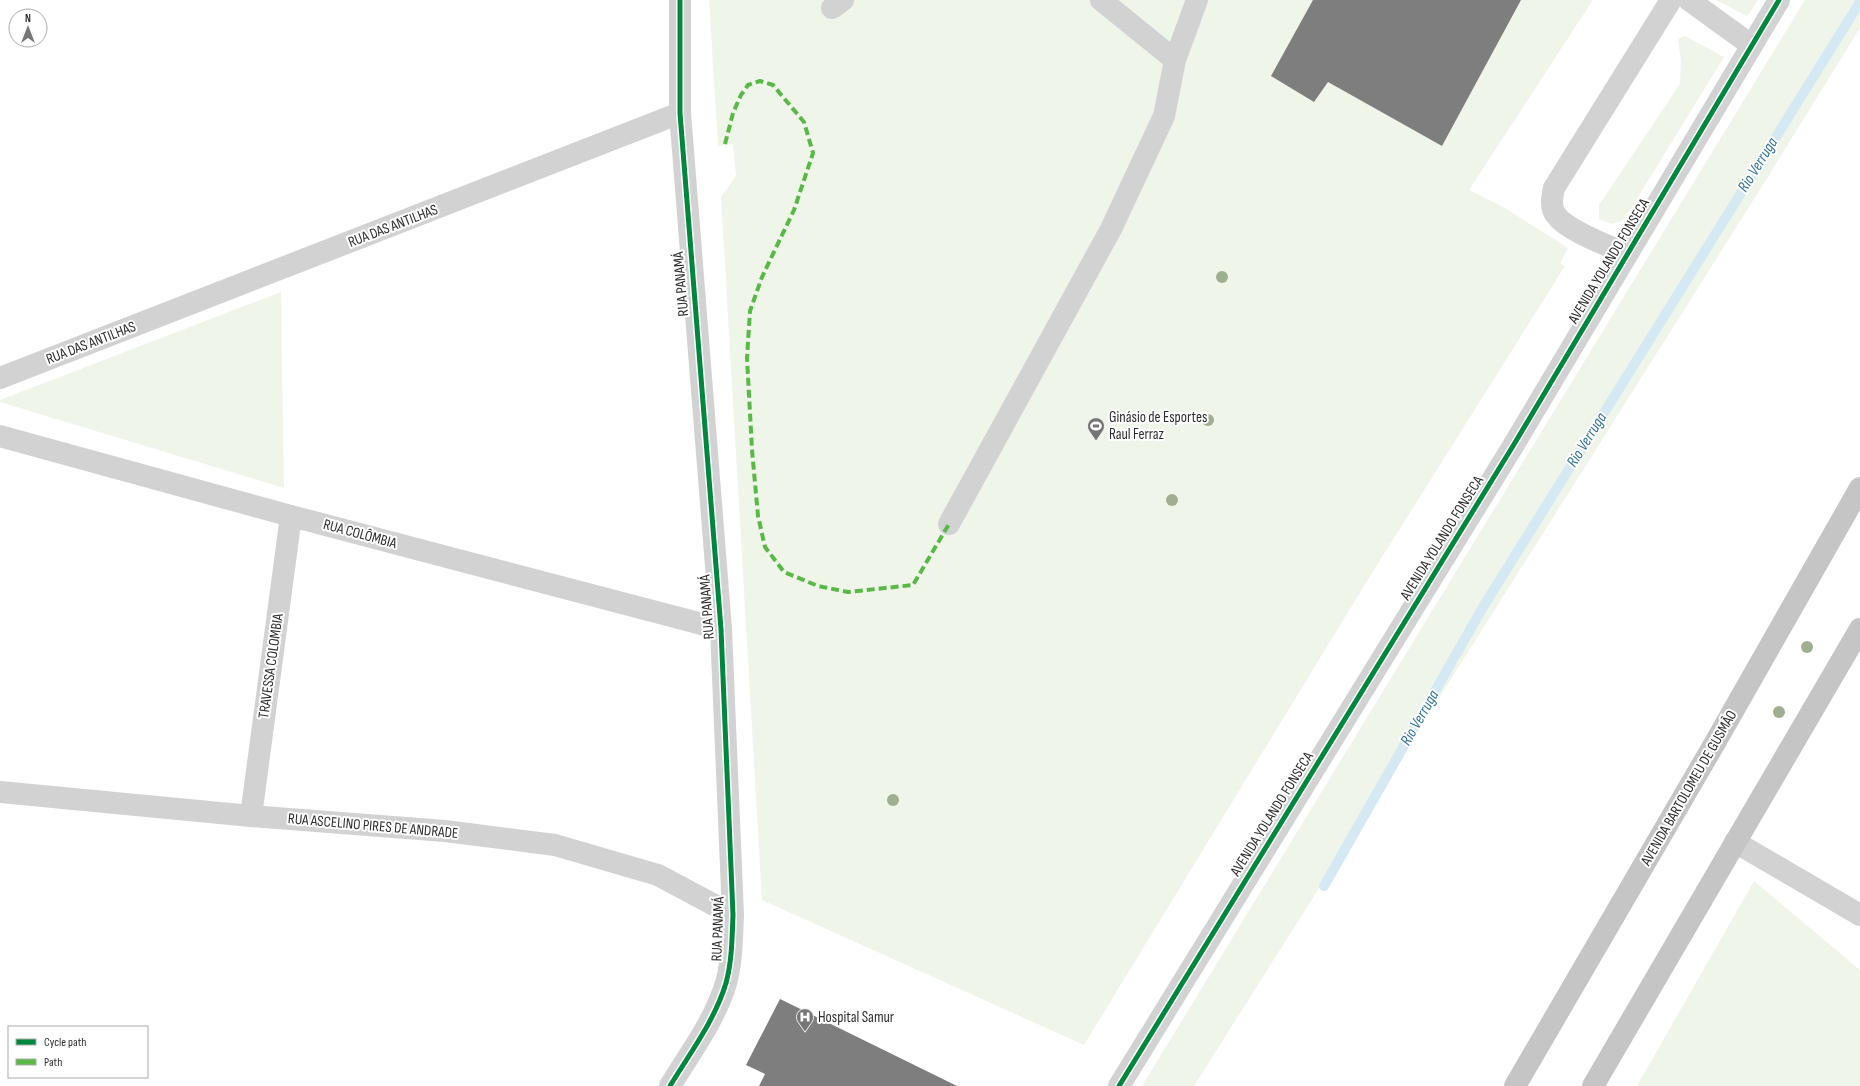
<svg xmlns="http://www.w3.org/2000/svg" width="1860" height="1086" viewBox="0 0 1860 1086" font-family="'Sofia Sans Condensed',sans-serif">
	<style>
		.green { fill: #f0f5ea }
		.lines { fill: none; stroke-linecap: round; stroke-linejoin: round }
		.stream { stroke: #d5e9f4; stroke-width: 10 }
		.building { fill: #7e7e7e }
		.minor { stroke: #d2d2d2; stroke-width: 22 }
		.major { stroke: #c5c5c5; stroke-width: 22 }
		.quiet { stroke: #58b947; stroke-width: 4; stroke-dasharray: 8 4; stroke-linecap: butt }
		.cycleway-casing { stroke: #fff; stroke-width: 8 }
		.cycleway { stroke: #00873e; stroke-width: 5 }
		.tree { fill: #a0af90 }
		.labels { text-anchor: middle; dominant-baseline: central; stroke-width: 4; stroke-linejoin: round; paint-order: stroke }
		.street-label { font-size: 15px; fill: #2d2d2d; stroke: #fff }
		.poi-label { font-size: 15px; fill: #2d2d2d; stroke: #fff; text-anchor: start }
		.water-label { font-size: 16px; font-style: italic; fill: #337497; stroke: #fff }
	</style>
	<rect width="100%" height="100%" fill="#fff"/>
	<path class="green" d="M709,0H1593L1469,190L1503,207L1568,248L1560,263L1565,266L1367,581L1084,1045L762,900L721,197L736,176L733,144L718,146Z
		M1716,0H1758L1747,16Z
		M1805,0H1860V28L1751,204L1194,1086H1142Z
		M1685,36L1724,57L1630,210L1622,221L1611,224L1599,219V205L1680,84L1681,61L1678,39Z
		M281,292L284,488L0,402V400Z
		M1754,881L1860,970V1086H1637Z"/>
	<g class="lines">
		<path class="stream" d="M1324,886L1483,607L1860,2"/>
	</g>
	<path class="building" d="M1313,0H1521L1442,146L1328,82L1314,102L1271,76Z
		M780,999L957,1086H759L765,1074L746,1065Z"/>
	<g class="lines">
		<path class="minor" d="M1101,0L1175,60
			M1689,0L1751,45
			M832,8L843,0
			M1627,254C1609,246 1567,231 1556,215C1550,208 1552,197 1554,188L1671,0
			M0,378L680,113
			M0,436L291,516L721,629
			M949,524L1111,229L1164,116L1175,60L1197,0
			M0,792L251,816L445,831L555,845L658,875L733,915
			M251,816L291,516
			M1735,842L1860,915
			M670,1086C690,1053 715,1020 726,983C732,961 732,938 733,915L721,629L680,113V0
			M1119,1086L1513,446L1779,0"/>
		<path class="major" d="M1515,1086L1716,741L1860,488
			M1593,1086L1860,629"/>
		<path class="quiet" d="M725,144L733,113L741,95L748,85L760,81L773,85L804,122L813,153L794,210L762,277L750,311L747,358L752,450L758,516L765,547L784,572L818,586L848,592L913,585L949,524"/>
		<g class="cycleway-casing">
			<path id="cycleway" d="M670,1086C690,1053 715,1020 726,983C732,961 732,938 733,915L721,629L680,113V0
				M1119,1086L1513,446L1779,0"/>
		</g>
		<use href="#cycleway" class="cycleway"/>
	</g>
	<g class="tree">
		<circle cx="1222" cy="277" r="6"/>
		<circle cx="1208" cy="420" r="6"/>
		<circle cx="1172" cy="500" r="6"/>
		<circle cx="1807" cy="647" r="6"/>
		<circle cx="1779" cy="712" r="6"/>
		<circle cx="893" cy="800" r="6"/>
	</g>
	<defs>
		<g id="stadium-pin" transform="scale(0.9)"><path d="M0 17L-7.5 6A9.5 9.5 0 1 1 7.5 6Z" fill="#767676" stroke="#fff"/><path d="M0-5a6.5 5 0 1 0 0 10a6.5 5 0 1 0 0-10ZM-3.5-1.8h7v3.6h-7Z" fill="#fff"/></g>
		<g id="hospital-pin" transform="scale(0.9)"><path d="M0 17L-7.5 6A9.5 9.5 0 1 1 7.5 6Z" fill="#767676" stroke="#fff"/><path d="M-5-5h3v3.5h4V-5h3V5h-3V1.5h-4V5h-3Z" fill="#fff"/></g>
	</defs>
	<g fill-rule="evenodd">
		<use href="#stadium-pin" x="1096" y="426"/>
		<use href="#hospital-pin" x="805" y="1017"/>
	</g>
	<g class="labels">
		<g class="street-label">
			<text transform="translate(393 226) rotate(-21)">RUA DAS ANTILHAS</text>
			<text transform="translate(1609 261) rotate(-59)">AVENIDA YOLANDO FONSECA</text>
			<text transform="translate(681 284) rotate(-95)">RUA PANAMÁ</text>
			<text transform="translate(91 343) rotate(-21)">RUA DAS ANTILHAS</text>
			<text transform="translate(360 534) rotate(15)">RUA COLÔMBIA</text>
			<text transform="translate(1442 538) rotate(-58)">AVENIDA YOLANDO FONSECA</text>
			<text transform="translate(707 607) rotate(-94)">RUA PANAMÁ</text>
			<text transform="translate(271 666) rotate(-82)">TRAVESSA COLOMBIA</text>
			<text transform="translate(1689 788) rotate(-60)">AVENIDA BARTOLOMEU DE GUSMÃO</text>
			<text transform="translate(1272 814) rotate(-58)">AVENIDA YOLANDO FONSECA</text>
			<text transform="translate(373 826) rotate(5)">RUA ASCELINO PIRES DE ANDRADE</text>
			<text transform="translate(718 929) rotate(-88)">RUA PANAMÁ</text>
		</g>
		<g class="poi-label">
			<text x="1109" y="417">Ginásio de Esportes<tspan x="1109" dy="17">Raul Ferraz</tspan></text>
			<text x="818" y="1017">Hospital Samur</text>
		</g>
		<g class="water-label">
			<text transform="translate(1758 165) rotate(-58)">Rio Verruga</text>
			<text transform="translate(1587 440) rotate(-58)">Rio Verruga</text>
			<text transform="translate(1420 718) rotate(-60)">Rio Verruga</text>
		</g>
	</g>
	<rect x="8" y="1026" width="140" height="52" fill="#ffffff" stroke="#ababab"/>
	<rect x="16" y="1039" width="20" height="6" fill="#00873e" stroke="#ababab"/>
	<text x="44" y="1046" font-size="12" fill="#2d2d2d">Cycle path</text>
	<rect x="16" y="1059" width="20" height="6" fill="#58b947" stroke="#ababab"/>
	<text x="44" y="1066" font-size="12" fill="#2d2d2d">Path</text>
	<g transform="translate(28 28)"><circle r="19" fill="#ffffff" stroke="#ababab"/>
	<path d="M0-3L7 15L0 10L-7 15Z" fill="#767676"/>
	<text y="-6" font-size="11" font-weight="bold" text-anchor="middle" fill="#2d2d2d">N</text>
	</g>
</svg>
